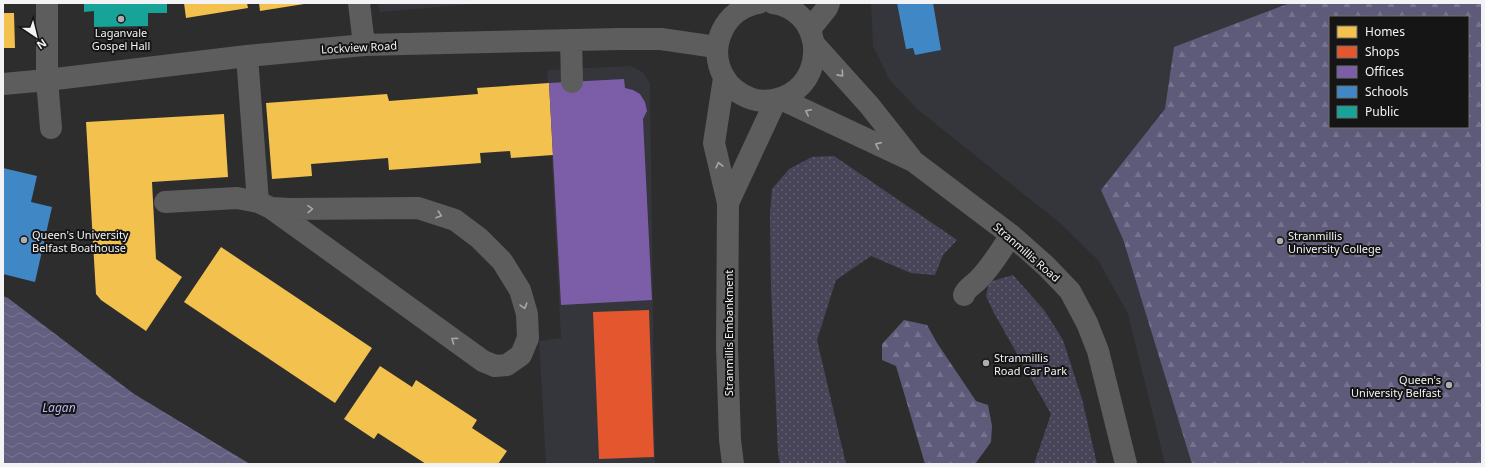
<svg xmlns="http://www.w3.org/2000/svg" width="1485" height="467" viewBox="0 0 1485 467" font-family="'Noto Sans',sans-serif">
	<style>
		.built { fill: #35353c; fill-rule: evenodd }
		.grass { fill: url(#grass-dots) }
		.forest { fill: url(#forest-firs); fill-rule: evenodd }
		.water { fill: url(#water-waves) }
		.homes { fill: #f2c14e }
		.shops { fill: #e4572e }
		.offices { fill: #7b5ea7 }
		.schools { fill: #3f88c5 }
		.public { fill: #17a398 }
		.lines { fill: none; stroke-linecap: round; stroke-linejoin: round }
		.minor { stroke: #5d5d5d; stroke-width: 22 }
		.oneway { stroke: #a8a8a9 }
		.poi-dot { fill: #aeaeaf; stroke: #151516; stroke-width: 1.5 }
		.labels { text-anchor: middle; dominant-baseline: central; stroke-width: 4; stroke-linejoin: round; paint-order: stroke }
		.poi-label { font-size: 11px; fill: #f3f3f5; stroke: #151516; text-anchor: start }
		.street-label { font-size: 11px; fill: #f3f3f5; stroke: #151516 }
		.water-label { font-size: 12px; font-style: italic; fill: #bdb6f3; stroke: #151516 }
	</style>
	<defs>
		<pattern id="grass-dots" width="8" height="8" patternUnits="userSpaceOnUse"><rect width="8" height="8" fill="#484558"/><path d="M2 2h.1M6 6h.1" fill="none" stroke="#636071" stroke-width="1.8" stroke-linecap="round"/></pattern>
		<pattern id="forest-firs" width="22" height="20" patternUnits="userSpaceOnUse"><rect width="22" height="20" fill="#5e5b7a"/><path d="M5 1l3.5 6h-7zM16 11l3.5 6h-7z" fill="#76738e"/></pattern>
		<pattern id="water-waves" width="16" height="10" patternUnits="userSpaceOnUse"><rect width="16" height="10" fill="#635f80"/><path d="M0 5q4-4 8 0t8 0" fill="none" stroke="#7a7693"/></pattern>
	</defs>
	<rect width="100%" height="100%" fill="#2d2d2e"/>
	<path class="built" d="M378,3H486L380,12Z
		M871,3H1482V464H1165L1128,314L1098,260L1060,223L917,109L889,79L873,46ZM1330,17H1468V127H1330Z
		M631,66L644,73L650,84L655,464H548L546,463L539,341L561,338L547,70Z"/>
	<path class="grass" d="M834,156L957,240L943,255L935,275L911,273L871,256L836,280L817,340L846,464H780L778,453L771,288L770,214L772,189L789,169L812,157Z
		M1013,275L1044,310L1063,340L1082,399L1097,464H1034L1051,414L994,313L986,296L989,282Z"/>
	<path class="forest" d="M1290,3H1482V464H1192L1123,239L1101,190L1165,109L1174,47ZM1330,17H1468V127H1330Z
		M904,320L927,325L937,343L976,401L988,405L992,426L991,442L975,464H925L896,366L882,360V344Z"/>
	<path class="water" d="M3,296L8,298L134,394L250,464H3Z"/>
	<path class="homes" d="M184,3H247L248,8L186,18Z
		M259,3H304V4L260,11Z
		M3,13H14L15,48H3Z
		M549,83L553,155L511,158L510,151L480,153L481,163L389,170L388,158L311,164L312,176L272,179L266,103L387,94L389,101L478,94L477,88Z
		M224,114L228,177L152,182L156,259L182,277L146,331L101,300L96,294L86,122Z
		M221,247L372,348L335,403L184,302Z
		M380,366L412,387L416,380L477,420L472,428L507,451L498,464H426L378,433L374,439L344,419Z"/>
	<path class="shops" d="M649,310L654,457L599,459L593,312Z"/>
	<path class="offices" d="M624,79L625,88L633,90L640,94L645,102L647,111L643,119L652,300L561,305L549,83Z"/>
	<path class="schools" d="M897,3H933L941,50L915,55L913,48L906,49Z
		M3,168L37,176L31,202L52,207L35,282L3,274Z"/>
	<path class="public" d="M84,3H167V13H148V26L94,27V11L84,12Z"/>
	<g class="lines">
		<path class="minor" d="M47,3V80L51,128
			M359,3L364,45
			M759,3C724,9 707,47 724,77C730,88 741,95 752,99C765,103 778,100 790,94C829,71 819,9 773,3
			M810,29L827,8L829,3
			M571,40L572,82
			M815,45L869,105L911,158
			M247,56L258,202
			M724,78L714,143L728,203L727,347L730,440L733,464
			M3,84L47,80L247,56L364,45L619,39H661L716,47
			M781,99L913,161L1011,235L1046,266L1070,291L1087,323L1098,351L1126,464
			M165,202L237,198L258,202L271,208L483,361L495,366L507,365L521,355L528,338L527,314L520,290L502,261L479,238L455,220L418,208L291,209L271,208
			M728,203L776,100
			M964,295C966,288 974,285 979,279C992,266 1001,250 1011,235"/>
	</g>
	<defs><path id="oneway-chevron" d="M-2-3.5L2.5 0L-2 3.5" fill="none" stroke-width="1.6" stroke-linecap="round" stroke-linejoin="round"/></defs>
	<g class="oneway">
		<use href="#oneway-chevron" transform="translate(841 74) rotate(48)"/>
		<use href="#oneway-chevron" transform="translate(808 112) rotate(-154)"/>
		<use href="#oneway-chevron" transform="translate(878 145) rotate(-156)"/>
		<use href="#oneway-chevron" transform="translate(719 165) rotate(-104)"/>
		<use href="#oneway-chevron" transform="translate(310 209) rotate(-1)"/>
		<use href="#oneway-chevron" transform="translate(439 215) rotate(19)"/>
		<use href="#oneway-chevron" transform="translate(524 306) rotate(74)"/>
		<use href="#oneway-chevron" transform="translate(454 340) rotate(-144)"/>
	</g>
	<g class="poi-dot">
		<circle cx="121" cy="19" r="4"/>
		<circle cx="24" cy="240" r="4"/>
		<circle cx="1280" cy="241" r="4"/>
		<circle cx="986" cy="363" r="4"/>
		<circle cx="1449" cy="385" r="4"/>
	</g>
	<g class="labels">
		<g class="poi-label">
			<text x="121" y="32" text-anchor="middle">Laganvale<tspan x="121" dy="13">Gospel Hall</tspan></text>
			<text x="32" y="234">Queen's University<tspan x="32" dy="13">Belfast Boathouse</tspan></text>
			<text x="1288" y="235">Stranmillis<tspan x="1288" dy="13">University College</tspan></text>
			<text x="994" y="357">Stranmillis<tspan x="994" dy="13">Road Car Park</tspan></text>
			<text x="1441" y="379" text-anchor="end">Queen's<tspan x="1441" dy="13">University Belfast</tspan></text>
		</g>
		<g class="street-label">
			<text transform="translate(359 47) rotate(-3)">Lockview Road</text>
			<text transform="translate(1027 252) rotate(41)">Stranmillis Road</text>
			<text transform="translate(728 333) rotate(-90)">Stranmillis Embankment</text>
		</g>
		<g class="water-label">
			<text x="59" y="407">Lagan</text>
		</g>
	</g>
	<rect width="1485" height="467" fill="none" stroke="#f3f3f5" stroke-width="8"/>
	<rect x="1329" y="16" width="140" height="112" fill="#151516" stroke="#6e6e6f"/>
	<rect x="1337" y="26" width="20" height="12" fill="#f2c14e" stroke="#6e6e6f"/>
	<text x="1365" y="36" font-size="12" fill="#f3f3f5">Homes</text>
	<rect x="1337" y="46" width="20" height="12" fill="#e4572e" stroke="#6e6e6f"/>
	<text x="1365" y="56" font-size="12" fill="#f3f3f5">Shops</text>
	<rect x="1337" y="66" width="20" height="12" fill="#7b5ea7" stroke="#6e6e6f"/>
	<text x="1365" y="76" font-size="12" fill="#f3f3f5">Offices</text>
	<rect x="1337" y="86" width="20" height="12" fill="#3f88c5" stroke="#6e6e6f"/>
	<text x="1365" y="96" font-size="12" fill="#f3f3f5">Schools</text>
	<rect x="1337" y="106" width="20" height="12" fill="#17a398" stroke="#6e6e6f"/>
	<text x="1365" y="116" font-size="12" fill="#f3f3f5">Public</text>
	<g transform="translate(36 36) rotate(145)" stroke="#151516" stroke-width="3" paint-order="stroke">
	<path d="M0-3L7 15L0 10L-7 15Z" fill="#f3f3f5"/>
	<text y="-6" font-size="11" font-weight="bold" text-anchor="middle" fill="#f3f3f5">N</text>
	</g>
</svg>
